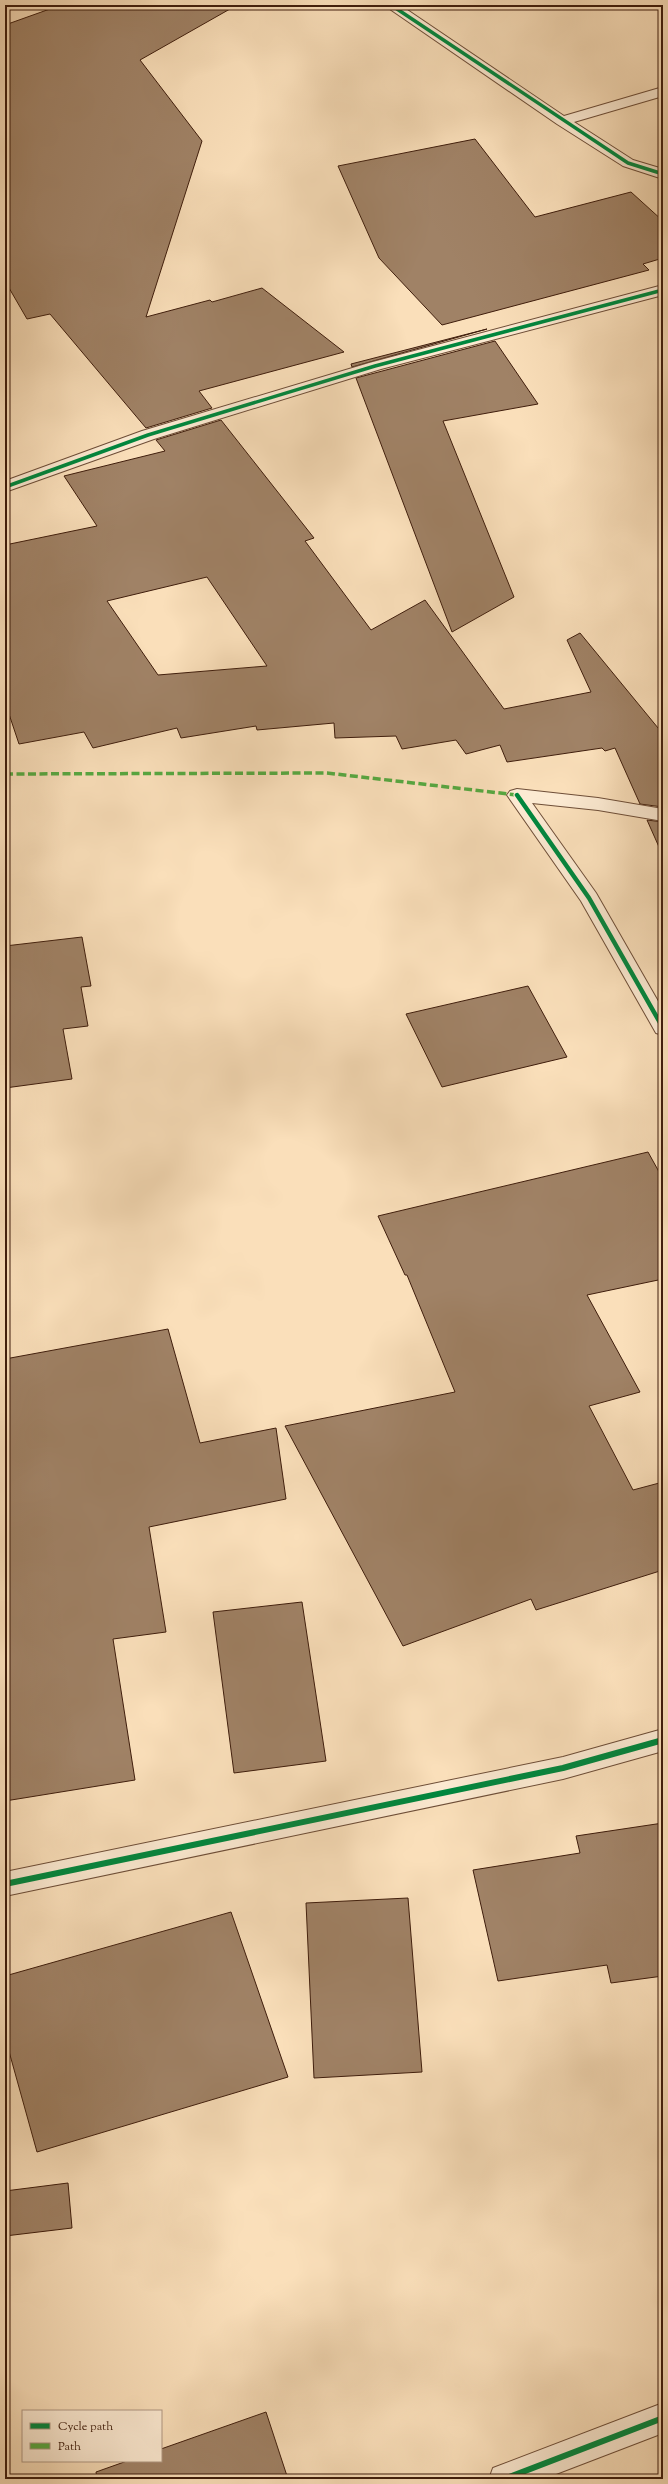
<svg xmlns="http://www.w3.org/2000/svg" width="668" height="2484" viewBox="0 0 668 2484" font-family="'Sorts Mill Goudy',serif">
	<style>
		.building { fill: #a08266; stroke: #3f1d0c; fill-rule: evenodd }
		.lines { fill: none; stroke-linecap: round; stroke-linejoin: round }
		.minor-casing { stroke: #6e4e38; stroke-width: 2 }
		.minor { fill: #fcead2; fill-rule: evenodd }
		.quiet { stroke: #56a941; stroke-width: 3.5; stroke-dasharray: 8 3.5; stroke-linecap: butt }
		.cycleway-far2-casing { stroke: #fcead2; stroke-width: 5.5 }
		.cycleway-far1-casing { stroke: #fcead2; stroke-width: 7 }
		.cycleway-casing { stroke: #fcead2; stroke-width: 8 }
		.cycleway-far2 { stroke: #00873e; stroke-width: 3.5 }
		.cycleway-far1 { stroke: #00873e; stroke-width: 4.5 }
		.cycleway { stroke: #00873e; stroke-width: 6 }
	</style>
	<rect width="100%" height="100%" fill="#fadfba"/>
	<filter id="stains"><feTurbulence type="fractalNoise" baseFrequency=".005" numOctaves="4"/><feColorMatrix values="0 0 0 0 .2 0 0 0 0 .09 0 0 0 0 .02 0 0 0 .5 -.17"/></filter>
	<radialGradient id="worn" r=".72"><stop offset=".6" stop-color="#630" stop-opacity="0"/><stop offset="1" stop-color="#630" stop-opacity=".3"/></radialGradient>
	<path class="building" d="M61,5H237L140,60L202,141L146,317L210,300L212,302L262,288L344,352L199,391L212,408L146,428L50,314L27,319L5,281V25Z
		M475,139L535,217L631,192L663,221V258L643,264L649,270L442,325L379,258L338,166Z
		M487,329L352,367L351,364Z
		M495,341L538,404L443,421L514,597L452,632L356,378Z
		M221,420L314,538L305,541L371,630L425,600L504,709L591,692L567,640L580,633L663,734V807L640,804L615,748L605,751L602,748L507,762L500,745L466,754L456,740L402,749L396,736L335,738L334,723L257,730L256,726L181,738L177,728L93,748L84,732L19,744L5,702V545L97,526L64,476L165,451L156,440ZM207,577L267,666L158,675L107,601Z
		M647,820L663,822V856Z
		M82,937L91,986L81,987L88,1026L63,1029L72,1079L5,1088V946Z
		M528,986L567,1057L442,1087L406,1014Z
		M648,1152L663,1179V1279L587,1295L640,1392L589,1406L633,1490L663,1482V1570L536,1610L531,1599L403,1646L285,1426L455,1392L407,1275H405L378,1216Z
		M168,1329L200,1443L276,1428L286,1499L149,1527L166,1632L113,1639L135,1780L5,1801V1359Z
		M302,1602L326,1761L234,1773L213,1612Z
		M663,1823V1976L611,1983L607,1965L498,1981L473,1870L580,1853L576,1836Z
		M408,1898L422,2072L314,2078L306,1903Z
		M231,1912L288,2077L37,2152L5,2037V1976Z
		M68,2183L72,2228L5,2236V2191Z
		M266,2412L288,2479H97L96,2472L127,2461H161V2449Z"/>
	<g class="lines">
		<g class="minor-casing">
			<path id="minor" d="M384,5H400L564,116L663,87V96L574,122L633,160L663,169V179L623,166L557,124Z
				M663,285V295L381,369L154,439L5,492V481L142,431L369,363Z
				M517,789L598,798L663,809V821L598,810L532,803L596,893L663,1010V1035L656,1033L581,901L507,795L510,791Z
				M663,1729V1751L563,1779L5,1896V1872L563,1757Z
				M663,2403V2433L543,2479H489L493,2468Z"/>
		</g>
		<use href="#minor" class="minor"/>
		<path class="quiet" d="M5,774L327,773L517,795"/>
		<g class="cycleway-far2-casing">
			<path id="cycleway-far2" d="M391,5L628,163L663,174
				M5,487L148,435L375,366L663,290"/>
		</g>
		<g class="cycleway-far1-casing">
			<path id="cycleway-far1" d="M517,795L589,898L663,1028"/>
		</g>
		<g class="cycleway-casing">
			<path id="cycleway" d="M5,1884L563,1768L663,1740
				M504,2479L663,2418"/>
		</g>
		<use href="#cycleway-far2" class="cycleway-far2"/>
		<use href="#cycleway-far1" class="cycleway-far1"/>
		<use href="#cycleway" class="cycleway"/>
	</g>
	<rect width="668" height="2484" fill="none" stroke="#fadfba" stroke-width="20"/>
	<rect x="6" y="6" width="656" height="2472" fill="none" stroke="#3f1d0c" stroke-width="2"/>
	<rect x="10" y="10" width="648" height="2464" fill="none" stroke="#3f1d0c"/>
	<rect x="22" y="2410" width="140" height="52" fill="#fcead2" stroke="#b09883"/>
	<rect x="30" y="2423" width="20" height="6" fill="#00873e" stroke="#b09883"/>
	<text x="58" y="2430" font-size="12" fill="#3f1d0c">Cycle path</text>
	<rect x="30" y="2443" width="20" height="6" fill="#56a941" stroke="#b09883"/>
	<text x="58" y="2450" font-size="12" fill="#3f1d0c">Path</text>
	<rect width="100%" height="100%" filter="url(#stains)"/>
	<rect width="100%" height="100%" fill="url(#worn)"/>
</svg>
